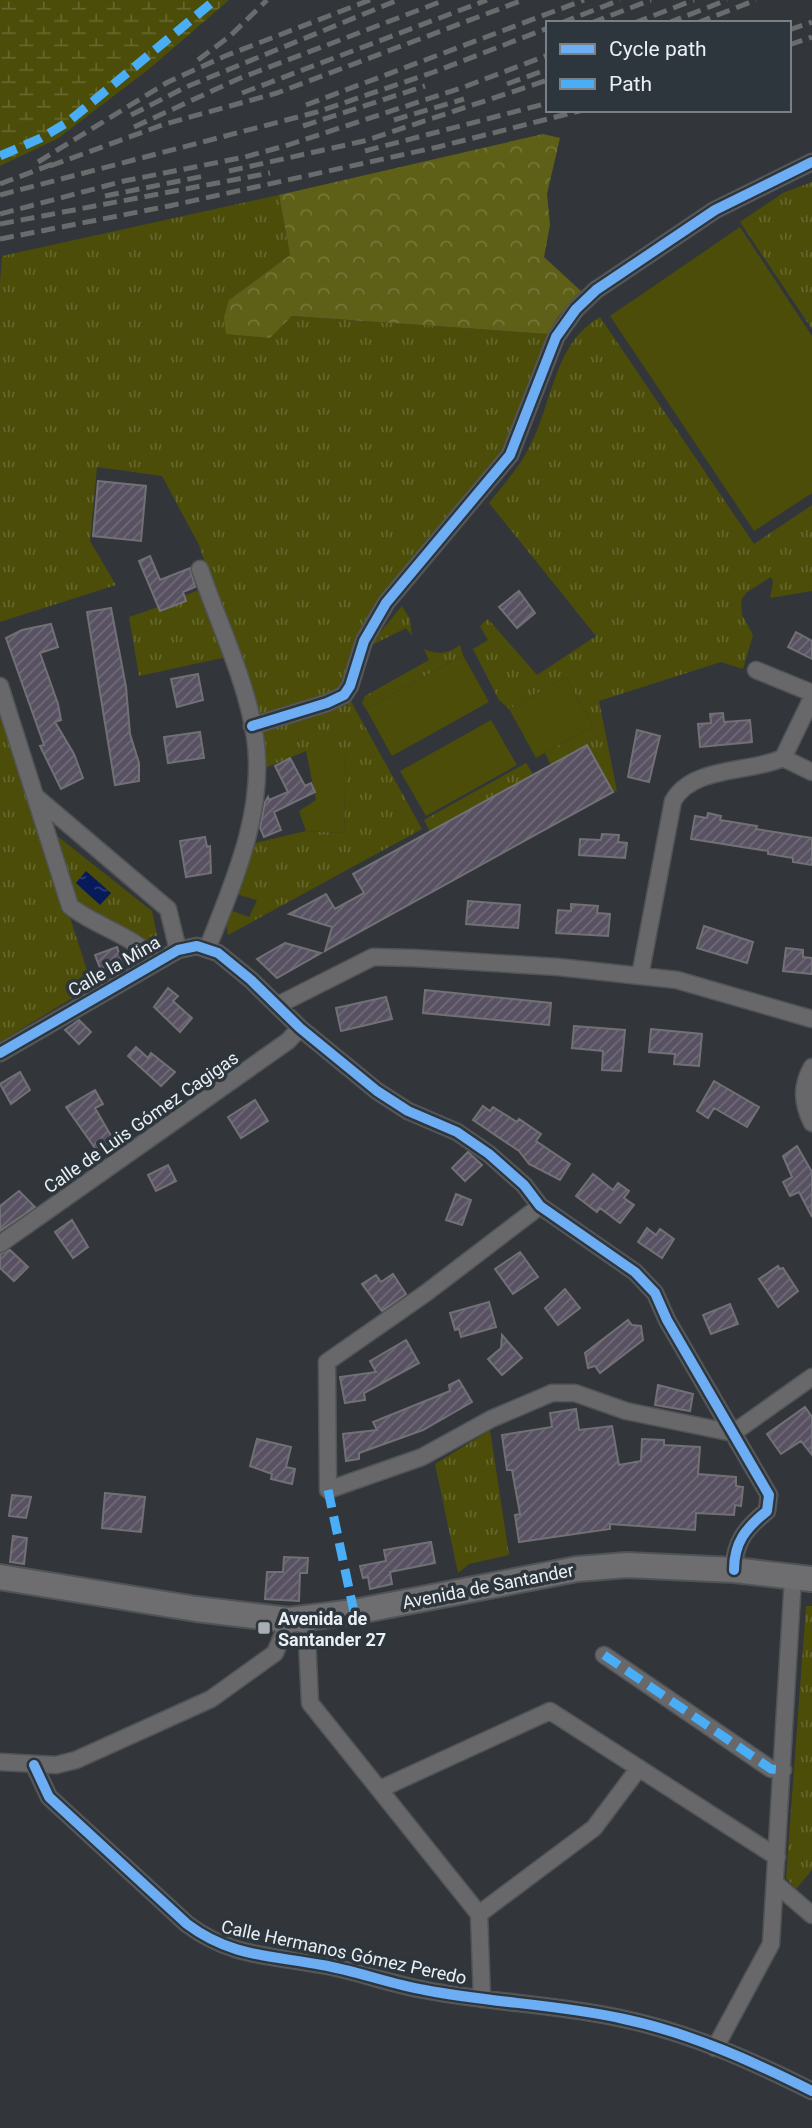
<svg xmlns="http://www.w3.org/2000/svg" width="812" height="2128" viewBox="0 0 812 2128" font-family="Roboto,sans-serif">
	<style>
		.grass { fill: url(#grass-tufts) }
		.forest { fill: url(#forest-crowns) }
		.wetland { fill: url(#wetland-marsh) }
		.garden { fill: #4b4d09 }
		.water { fill: url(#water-ripples) }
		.building { fill: url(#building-hatch); stroke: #717175; stroke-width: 2 }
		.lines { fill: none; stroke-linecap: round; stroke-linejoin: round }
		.minor-casing { stroke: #505457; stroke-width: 19 }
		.highway-casing { stroke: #505457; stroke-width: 28 }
		.minor { stroke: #686769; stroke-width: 16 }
		.highway { stroke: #6e6d70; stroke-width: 24 }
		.rail { stroke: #696c6d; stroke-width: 5; stroke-dasharray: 14 7; stroke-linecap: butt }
		.quiet { stroke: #49aef6; stroke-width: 9; stroke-dasharray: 18 9; stroke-linecap: butt }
		.cycleway-casing { stroke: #2e363d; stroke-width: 15 }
		.cycleway { stroke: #6dadf4; stroke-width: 10 }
		.poi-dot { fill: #aaaeb2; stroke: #2e363d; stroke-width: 2.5 }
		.labels { text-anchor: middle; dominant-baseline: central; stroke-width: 7; stroke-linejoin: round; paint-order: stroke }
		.street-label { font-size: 18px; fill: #eaeff3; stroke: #2e363d }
		.poi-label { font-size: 18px; font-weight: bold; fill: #eaeff3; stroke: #2e363d; text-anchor: start }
	</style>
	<defs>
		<pattern id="grass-tufts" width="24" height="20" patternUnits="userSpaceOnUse" patternTransform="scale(1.75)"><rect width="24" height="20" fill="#4b4d09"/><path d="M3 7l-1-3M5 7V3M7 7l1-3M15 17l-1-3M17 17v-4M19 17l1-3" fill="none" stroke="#65672d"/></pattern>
		<pattern id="forest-crowns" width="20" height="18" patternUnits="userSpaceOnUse" patternTransform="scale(1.75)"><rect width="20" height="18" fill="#5d6016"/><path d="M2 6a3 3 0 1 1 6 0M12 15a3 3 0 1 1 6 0" fill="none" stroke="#747738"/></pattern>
		<pattern id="wetland-marsh" width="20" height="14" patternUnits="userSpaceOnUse" patternTransform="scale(1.75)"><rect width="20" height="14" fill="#4b4d09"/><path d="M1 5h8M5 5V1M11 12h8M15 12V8" fill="none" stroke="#65672d"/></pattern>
		<pattern id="water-ripples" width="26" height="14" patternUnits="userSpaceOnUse" patternTransform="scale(1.75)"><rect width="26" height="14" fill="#071a5b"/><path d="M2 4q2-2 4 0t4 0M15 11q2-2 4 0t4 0" fill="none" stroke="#2b3c73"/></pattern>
		<pattern id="building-hatch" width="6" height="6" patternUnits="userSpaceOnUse" patternTransform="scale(1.75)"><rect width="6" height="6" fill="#585162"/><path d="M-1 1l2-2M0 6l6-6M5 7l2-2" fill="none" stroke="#706a79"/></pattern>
	</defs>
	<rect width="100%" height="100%" fill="#32363a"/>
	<path class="grass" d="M812,182V329L740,222L783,193Z
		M279,195L290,255L229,300L270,338L292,316L548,334L504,448L374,609L340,690L260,719L255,713L199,545L162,476L97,467L90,541L116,585L0,622V282L2,256Z
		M600,317L754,544L812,505V591L770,598L773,582L771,577L747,592L741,600L742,615L753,635L743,669L721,662L599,701L617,791L613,792L587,745L551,765L545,753L593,726L566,677L509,709L499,700L473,649L488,640L480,626L488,619L537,675L596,636L489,503C503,485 520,467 530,446C553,402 554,343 600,317Z
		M203,588L227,657L139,676L129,617L158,607L160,611L186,601L184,596Z
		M402,606L410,619L412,636L406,628L368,647Z
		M460,645L463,655L366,709L362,703L365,696L429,660L424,649C438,655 448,654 460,645Z
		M0,698L92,986L0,1042Z
		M349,698L422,829L228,935L226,921L230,910L249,917L257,900L236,894L251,844L306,831L344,833L346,751H306L265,768L261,730L347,705Z
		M526,763L533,774L430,832L424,820Z
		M47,828L152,911L160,950L75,901Z
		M490,1430L509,1555L469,1564L458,1573L435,1464Z
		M806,1606H812V1870L796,1889L786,1878Z"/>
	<path class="forest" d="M543,134L560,138L547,194L550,225L544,257L581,291L558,317L548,334L292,316L270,338L226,334L224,317L229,300L290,255L279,195Z"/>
	<path class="wetland" d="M0,0H229L149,69L57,139L0,166Z"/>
	<path class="garden" d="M740,227L812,336V493L754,531L610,316Z
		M463,655L489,702L392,756L366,709Z
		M566,677L593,726L536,758L509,709Z
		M491,720L517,765L426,816L400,771Z
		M306,751H346L344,833L306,831L299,811L316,800Z"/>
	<path class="water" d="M86,871L111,893L100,905L76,883Z"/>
	<path class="building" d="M98,481L146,486L141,541L93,536Z
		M150,556L160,580L190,568L195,587L183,592L186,601L160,611L139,561Z
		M519,591L535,613L517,628L499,607Z
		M111,608L126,687L130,734L139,763V781L115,785L87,612Z
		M51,624L58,647L40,653L58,704L61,720L55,722L74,754L83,778L61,789L40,746L44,745L6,638L22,630Z
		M796,632L812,641V659L788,647Z
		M198,674L203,700L177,707L171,679Z
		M723,713L724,722L750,720L752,742L700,747L698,724L711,723L710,714Z
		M637,730L660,736L649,782L628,777Z
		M200,732L204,758L168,763L164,737Z
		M587,745L613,792L325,951L332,927L289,914L326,894L335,909L364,893L353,874Z
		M290,758L305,786L311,783L315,792L274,812L281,830L264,837L260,828L265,802L268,797L269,800L288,792L275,766Z
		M708,813L721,816L720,820L757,826L756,829L812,838V865L793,862V858L768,854V851L691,839L695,816L707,818Z
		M602,834L619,835L618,842L627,843L625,858L579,855L580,839L601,840Z
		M205,837L207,847L210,846L211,873L186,877L180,841Z
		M468,901L520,905L518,928L466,924Z
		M571,904L598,906L597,913L610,914L608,936L556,933L558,910L571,911Z
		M704,926L753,942L747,963L697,948Z
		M285,943L321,953L277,978L257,959Z
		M117,947L123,965L102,973L95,955Z
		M786,948L803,950V957L812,958V974L783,971Z
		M168,988L178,996L173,1001L192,1018L180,1032L154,1007Z
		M425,990L551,1003L549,1025L423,1013Z
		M386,997L392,1019L341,1031L336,1008Z
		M79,1020L91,1032L79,1044L65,1030Z
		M574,1026L625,1030L621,1071L602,1070L603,1051L572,1048Z
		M651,1029L702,1034L699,1066L674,1064L675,1054L649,1052Z
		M136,1047L148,1058L151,1053L175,1072L161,1086L128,1056Z
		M20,1072L30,1090L11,1104L0,1084Z
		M714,1081L759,1107L747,1127L714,1108L708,1118L697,1111Z
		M95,1090L103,1104L95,1108L114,1141L97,1151L66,1107Z
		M255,1100L268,1121L241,1138L228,1117Z
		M483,1106L490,1111L493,1107L517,1122L519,1119L541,1134L536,1141L570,1164L560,1180L529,1164L519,1151L473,1120Z
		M797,1146L812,1172V1217L799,1192L790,1196L783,1182L792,1177L783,1156Z
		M468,1152L482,1165L465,1181L452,1168Z
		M168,1165L176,1181L156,1191L148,1175Z
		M593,1174L613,1190L618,1183L629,1191L624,1198L634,1205L620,1223L600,1208L597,1212L576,1196Z
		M19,1191L35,1207L0,1231V1206Z
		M456,1194L471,1200L462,1225L446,1220Z
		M72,1220L88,1247L73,1258L55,1232Z
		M647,1228L656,1235L660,1229L674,1239L662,1258L638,1242Z
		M10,1250L28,1267L14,1281L0,1268V1254Z
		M520,1252L538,1277L513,1294L495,1269Z
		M778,1266L780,1269L783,1268L798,1291L778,1307L759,1279Z
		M393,1274L406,1294L382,1311L362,1284L376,1275L381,1282Z
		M565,1289L580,1308L558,1325L545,1308Z
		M489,1302L496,1327L461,1337L459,1329L455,1330L450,1313Z
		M730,1304L738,1324L711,1334L703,1315Z
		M628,1320L632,1325L641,1326L643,1340L600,1373L595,1366L588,1368L585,1353Z
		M502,1335L522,1358L502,1375L488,1359L501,1348Z
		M406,1340L419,1363L364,1393L365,1400L345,1403L340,1377L376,1372L370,1361Z
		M459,1380L472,1402L423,1430L359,1453V1459L346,1461L343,1434L377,1430L373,1422L450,1391L449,1385Z
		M658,1385L693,1394L690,1411L655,1405Z
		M805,1407L812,1417V1455L801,1441L781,1454L767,1434Z
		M576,1409L579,1430L612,1426L619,1465L641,1461L642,1439L664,1440V1445L700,1447L698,1474L736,1477V1486L743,1487L741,1506L735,1505L734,1515L696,1513L695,1530L610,1524V1529L519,1542L515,1515L520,1514L512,1470H507L502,1435L552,1427L550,1413Z
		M257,1439L291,1447L286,1467L295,1469L292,1484L271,1479L272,1474L250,1466Z
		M105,1493L145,1497L141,1532L102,1528Z
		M12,1495L31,1497L26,1518L9,1516Z
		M13,1536L27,1538L24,1564L10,1562Z
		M431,1542L435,1563L390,1572L392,1584L370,1589L368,1577L363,1578L360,1566L386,1561L384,1550Z
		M284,1557L308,1558L307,1573H300L299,1601L265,1599L267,1572H283Z"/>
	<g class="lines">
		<g class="minor-casing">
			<path id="minor" d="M200,569C218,622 247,682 255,737C266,809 234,881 208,947
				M756,670L812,693
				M0,686L70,906C96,927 134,935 156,962
				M252,726L327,703L344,695L350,686L364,641L386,603L510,455L556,337L576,309L596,290L715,210L812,162
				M783,758L812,772
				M35,796L168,909L178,950
				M640,976L673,801C692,766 750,773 783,758L812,698
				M278,1005L373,957L414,958L558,967L677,980L812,1019
				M0,1053L178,950L197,946L218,953L251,980L300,1028L377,1091L408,1111L457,1132L489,1154L524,1185L540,1206L635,1272L655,1293L667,1320L769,1495L767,1511C746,1528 734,1542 734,1570
				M812,1067C801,1086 802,1103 812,1123
				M540,1206L426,1293L327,1362L328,1490L422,1457L491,1419L552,1393H575L626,1411L733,1433L812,1377
				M0,1244L288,1041L300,1028
				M306,1618L310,1703L479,1914L482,1999
				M604,1655L771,1769L783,1770
				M0,1762L56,1765L76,1760L211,1699L275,1653L289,1620
				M34,1765L49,1797L187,1924C231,1957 269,1955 322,1965C357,1971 390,1984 425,1990C491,2003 558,2004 624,2019C690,2033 752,2061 812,2091
				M380,1789L550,1711L777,1857
				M776,1884L812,1915
				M479,1914L594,1828L639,1768
				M715,2048L771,1944L793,1578"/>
		</g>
		<g class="highway-casing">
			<path id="highway" d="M0,1577L196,1609L289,1620L354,1612L577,1569L627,1565L734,1570L812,1579"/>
		</g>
		<use href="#minor" class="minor"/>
		<use href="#highway" class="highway"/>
		<path class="rail" d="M561,23L620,0
			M591,23L651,0
			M634,23L694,0
			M668,23L727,0
			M697,23L756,0
			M789,30L812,22
			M789,45L812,37
			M198,60L230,36L267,0
			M507,84L548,69
			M242,93L487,0
			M306,105L584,0
			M131,115L186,87L398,0
			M394,120L464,99
			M303,126L425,86
			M134,127L238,79L445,0
			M365,151L548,103
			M38,162L168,82L225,56L370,0
			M50,166L165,124L277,93L523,0
			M229,171L364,141L548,80
			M0,184L58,162
			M0,195L317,112L434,72L548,28
			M105,196L204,176
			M0,214L124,181L245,157L288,145L464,87L548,55
			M0,224L270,173
			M0,239L169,206L438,147L583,110"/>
		<path class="quiet" d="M0,156L41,138L68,122L215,0
			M328,1490L354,1612
			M604,1655L771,1769L783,1770"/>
		<g class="cycleway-casing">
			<path id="cycleway" d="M252,726L327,703L344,695L350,686L364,641L386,603L510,455L556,337L576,309L596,290L715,210L812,162
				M0,1053L178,950L197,946L218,953L251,980L300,1028L377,1091L408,1111L457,1132L489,1154L524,1185L540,1206L635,1272L655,1293L667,1320L769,1495L767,1511C746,1528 734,1542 734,1570
				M34,1765L49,1797L187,1924C231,1957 269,1955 322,1965C357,1971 390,1984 425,1990C491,2003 558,2004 624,2019C690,2033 752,2061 812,2091"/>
		</g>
		<use href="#cycleway" class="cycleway"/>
	</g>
	<rect class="poi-dot" x="257" y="1621" width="14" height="14" rx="3.5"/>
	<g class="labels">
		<g class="street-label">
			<text transform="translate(114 966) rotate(-30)">Calle la Mina</text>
			<text transform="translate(141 1122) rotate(-35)">Calle de Luis Gómez Cagigas</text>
			<text transform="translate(488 1586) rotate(-11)">Avenida de Santander</text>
			<text transform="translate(344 1952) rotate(12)">Calle Hermanos Gómez Peredo</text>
		</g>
		<g class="poi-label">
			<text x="278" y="1618">Avenida de<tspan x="278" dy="21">Santander 27</tspan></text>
		</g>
	</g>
	<rect x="546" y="21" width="245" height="91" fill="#2e363d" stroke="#798086" stroke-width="2"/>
	<rect x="560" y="44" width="35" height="10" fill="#6dadf4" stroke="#798086" stroke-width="2"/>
	<text x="609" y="56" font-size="21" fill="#eaeff3">Cycle path</text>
	<rect x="560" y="79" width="35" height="10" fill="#49aef6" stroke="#798086" stroke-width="2"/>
	<text x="609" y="91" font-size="21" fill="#eaeff3">Path</text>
</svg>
